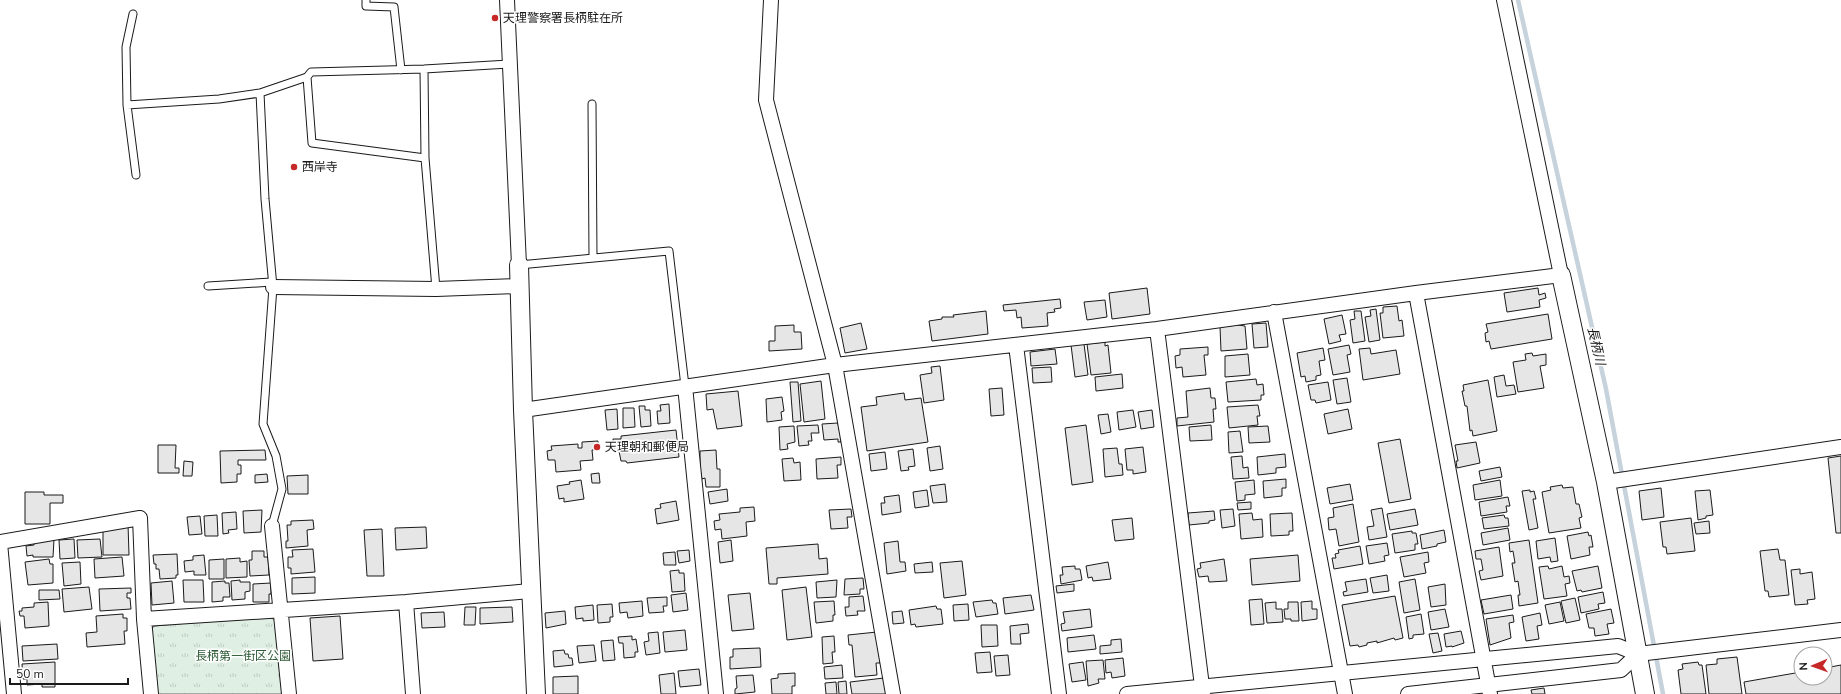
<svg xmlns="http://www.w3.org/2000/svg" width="1841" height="694" viewBox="0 0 1841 694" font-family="'Nunito Sans','Noto Sans JP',sans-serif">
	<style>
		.grass { fill: url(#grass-tufts); stroke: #6a6a6a }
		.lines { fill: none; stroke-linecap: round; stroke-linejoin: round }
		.stream { stroke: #c6d2dc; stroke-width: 4.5 }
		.building { fill: #e6e6e6; stroke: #1a1a1a }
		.service-casing { stroke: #1a1a1a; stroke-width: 9 }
		.minor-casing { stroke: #1a1a1a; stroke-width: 16 }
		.tertiary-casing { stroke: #1a1a1a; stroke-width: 20 }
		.service { stroke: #fff; stroke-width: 7 }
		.minor { stroke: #fff; stroke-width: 14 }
		.tertiary { stroke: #fff; stroke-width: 18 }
		.poi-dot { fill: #c62828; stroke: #fff; stroke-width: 1.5 }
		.labels { text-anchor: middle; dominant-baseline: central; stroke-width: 3; stroke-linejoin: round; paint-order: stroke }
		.poi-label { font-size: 12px; fill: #1a1a1a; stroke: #fff; text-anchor: start }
		.park-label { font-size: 12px; fill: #2b5a34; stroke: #fff }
		.water-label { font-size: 13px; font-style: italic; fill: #1a1a1a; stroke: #fff }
	</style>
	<defs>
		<pattern id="grass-tufts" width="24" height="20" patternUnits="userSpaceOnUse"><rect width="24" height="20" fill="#e0efe3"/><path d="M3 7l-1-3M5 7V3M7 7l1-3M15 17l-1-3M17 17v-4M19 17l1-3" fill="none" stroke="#c0ccc2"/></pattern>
	</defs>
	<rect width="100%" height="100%" fill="#fff"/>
	<path class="grass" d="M265,616L279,621L286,694H152L147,631L155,626Z"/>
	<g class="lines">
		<path class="stream" d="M1518,0L1606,389L1663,694"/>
	</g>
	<path class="building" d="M1147,288L1150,314L1112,319L1109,293Z
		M1538,288L1539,295L1545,293L1546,298L1539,300L1540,307L1507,312L1504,293Z
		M1060,299L1061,308L1054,309L1055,312L1047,313L1048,326L1022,328L1021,317L1017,318L1016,310L1004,311L1003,305Z
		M1105,300L1107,317L1087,320L1084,302Z
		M1397,306L1399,321L1402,320L1404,336L1383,338L1380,313H1383V307Z
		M1376,309L1380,340L1369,342L1365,317L1371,316L1370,310Z
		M986,311L988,334L932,341L929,321L942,319V317H954L953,315Z
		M1354,311H1361L1365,341L1353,343L1350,320L1355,319Z
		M1548,314L1552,339L1491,349L1489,341L1486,342L1485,333L1488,332L1486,324Z
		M1342,315L1346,334L1339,335L1341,341L1329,344L1324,319Z
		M861,323L867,349L845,353L840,328Z
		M1266,323L1268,347L1254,348L1252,324Z
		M794,325V332H801L802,349L769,351V341H775V326Z
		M1238,325L1245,326L1247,349L1221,351L1220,327Z
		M1105,342V346L1108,345L1111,373L1091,375L1087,344Z
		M1084,344L1088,375L1075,377L1071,345Z
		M1349,345L1351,354L1347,355L1350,372L1333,375L1328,349Z
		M1208,347V355H1204L1206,375L1183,377L1182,367L1176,368L1175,356L1180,355V349Z
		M1323,348L1325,360L1319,361L1321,375L1316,376V380L1306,382L1305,376L1301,377L1297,353Z
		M1370,348L1371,354L1396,350L1400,374L1363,380L1359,349Z
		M1055,349L1057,364L1031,366L1030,352Z
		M1532,353L1533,356L1546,354V365L1540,366L1544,388L1518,392L1513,362L1526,360L1525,354Z
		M1248,354L1250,375L1225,377V356Z
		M940,366L944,400L924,403L920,375L932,373L931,367Z
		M1051,367L1052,382L1033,383L1032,368Z
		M1122,374L1123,388L1096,391L1095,377Z
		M1504,375L1506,386L1514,385L1516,394L1497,397L1494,377Z
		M1347,378L1351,402L1337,404L1333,380Z
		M1256,379L1257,385L1263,384L1264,395H1261V400L1228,402L1226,382Z
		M1488,380L1497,431L1473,436L1472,430L1470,431L1467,406H1465L1462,391H1464L1463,385Z
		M821,381L825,419L804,422L800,384Z
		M790,382H798L801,421L793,422Z
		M1328,382L1331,400L1316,403L1315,400H1311L1308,385Z
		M1002,388L1004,415L991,416L989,389Z
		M1210,388L1211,398H1215L1216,409H1213L1214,422L1177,426V418L1188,417L1186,391Z
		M738,391L742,426L717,429L713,409L707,410L706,394Z
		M904,393L905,400L921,398L928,442L867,451L861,407L877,405L876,397Z
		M782,397L784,411L781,412L782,420L767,422L766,399Z
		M669,404L670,423L658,424L657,411H661L660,405Z
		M1258,405L1260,416H1257L1258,425L1229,428L1227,407Z
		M639,406H645V410H650L651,426L641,427Z
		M623,408H634L635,427L623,428Z
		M617,409L618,429L607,430L605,410Z
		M1348,409L1352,429L1328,434L1324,414Z
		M1133,410L1136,427L1119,430L1117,412Z
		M1152,410L1154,427L1141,429L1138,412Z
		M1108,414L1111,432L1101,434L1098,415Z
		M838,423L839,430H842V439L841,440V442H838V439L824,440L822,424Z
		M818,425L819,433H811L812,441H808L809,445L799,446L797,426Z
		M1086,425L1093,482L1072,485L1065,428Z
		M1211,425L1212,440L1190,441L1189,427Z
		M794,426L795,442L787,444L788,449L780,450L779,427Z
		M1268,426L1270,442L1249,443L1248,427Z
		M676,430L679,457L627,463L626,461H621L619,451L614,452L613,439H621V436Z
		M1240,431L1243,452L1229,453L1228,432Z
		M1400,439L1411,499L1389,503L1378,443Z
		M598,441V449L592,450L593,460L580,461L581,470L556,472L555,460H548L547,451L552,450L551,446L578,444V448H582V442Z
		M1476,442L1480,463L1457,468L1456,461H1458L1455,445Z
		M158,445H176L175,468H179V473H158Z
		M940,446L943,469L930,471L927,448Z
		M1143,447L1146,472L1133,474V470H1127L1125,449Z
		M1117,448L1119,464H1122L1123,475L1105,477L1103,449Z
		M913,449L915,466L908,467L909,470L901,471L898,451Z
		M265,450L266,460H238V465H241V474H237V482L221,483L220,451Z
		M716,450L717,469H720V487H706L705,478L702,479L700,469V451Z
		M885,452L887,469L871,471L869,454Z
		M1285,454L1286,467L1276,468V473L1258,475L1257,457Z
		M1242,456L1243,468L1248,467L1249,478L1233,479L1231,457Z
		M1841,456V533H1836L1828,458Z
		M841,457V465H837L838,478L817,479L816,459Z
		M793,458L794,463L800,462L801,480L784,481L782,459Z
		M184,461L193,462L192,476H183Z
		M1500,467L1502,477L1481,481L1479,471Z
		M599,473L600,483H592L591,474Z
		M267,474L268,482L255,483V475Z
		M308,475V494H288L287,476Z
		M1286,479V488H1282V496L1264,498L1263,481Z
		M581,480L584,499L564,502V498L559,499L557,486L570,484L569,482Z
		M1254,480L1255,494L1245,495V500L1237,501L1235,482Z
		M1500,480L1502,496L1475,500L1473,485Z
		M945,484L947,502L933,503L930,486Z
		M1350,484L1353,500L1330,504L1327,488Z
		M1562,485L1563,488L1573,487L1576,504H1579L1582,517L1579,518L1581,528L1549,533L1542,492L1551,490L1550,487Z
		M1661,488L1664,517L1642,520L1639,491Z
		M727,489L728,501L710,504L708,492Z
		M927,490L929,506L915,508L913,492Z
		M1530,490V492L1534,491L1536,499H1533L1538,528L1529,530L1522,491Z
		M1710,490L1713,515L1706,516V518L1698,520L1695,491Z
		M25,492H44V495H63V503H50V524H25Z
		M899,495L901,512L882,515L881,503H885L884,497Z
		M1508,497L1510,506H1506L1507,512L1481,516L1479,502Z
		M676,501L679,520L657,524L655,509L661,508L660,504Z
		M1251,502V509L1238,510L1237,503Z
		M1353,504L1359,542L1339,546L1336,529L1329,530L1328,518L1334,517L1333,508Z
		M754,507L755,521L746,522L747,536L722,539L721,529L715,530L714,521L720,520L719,514L740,512V508Z
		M1382,508L1387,537L1369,540L1367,527L1374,526L1371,510Z
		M851,509L852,517H847L848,528L831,529L829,510Z
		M1233,509L1235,526L1222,528L1220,510Z
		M1415,509L1418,525L1390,530L1387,514Z
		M262,510L261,532L244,533L243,511Z
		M1214,511L1215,520L1209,521V523L1189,525L1188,513Z
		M236,512L237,529L228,530L229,533L223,534L222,513Z
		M1252,513L1253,520L1262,519L1263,537L1241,539L1239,514Z
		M1292,513L1293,531H1289V535L1271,536L1270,514Z
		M217,515L218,536H205L204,516Z
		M1504,515L1505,518H1508L1509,526L1484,529L1482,518Z
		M200,516L202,534L189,535L187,517Z
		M1132,518L1134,539L1115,541L1112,520Z
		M1691,518L1695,551L1667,554L1666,547H1663L1660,522Z
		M313,520L314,529L307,530L308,546L286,548V541H288L287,525H291V521Z
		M1709,521L1710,533L1696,534L1694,523Z
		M128,524L129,555H103V525Z
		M426,527L427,548L396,550L395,528Z
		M1508,528L1510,540L1483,545L1481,533Z
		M382,529L384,576H367L364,530Z
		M1444,530L1446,542L1437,544V546L1422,549L1420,535Z
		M1412,531V533H1416L1418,544H1415V550L1395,553L1392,534Z
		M1588,532L1589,536L1591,535L1593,547H1589L1590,555L1571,559L1567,536Z
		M1555,538L1558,561L1551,562L1550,557L1538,559L1536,541Z
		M54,539L53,557H33V555L27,556L26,546L34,545V540Z
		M74,539L75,558L60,559L59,540Z
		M100,539L102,557L78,558L77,540Z
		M731,540L733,561L720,563L718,542Z
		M1529,540L1538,603L1519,606L1518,595H1520L1518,581L1515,582L1512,563H1515L1513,551L1510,552L1509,543Z
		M898,541L900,562H905L906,571L887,574L884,543Z
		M1387,543L1389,555L1384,556L1385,561L1369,564L1366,546Z
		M818,544L819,559L827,558L828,574L777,578V584H769L766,548Z
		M1360,546L1363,564L1334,569L1332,558H1336L1335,554L1339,553L1338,550Z
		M1499,547L1503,576L1481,580L1479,571L1483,570L1481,559H1476L1475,551Z
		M313,549L315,572L291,574V568H288V557H293L292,550Z
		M1778,549L1780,560H1785L1789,595L1769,597L1768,591H1765L1760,551Z
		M689,550L690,561L679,563L677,551Z
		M252,551H264V557H268L269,575L250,576L249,560H252Z
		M675,552L676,565H664L663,553Z
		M1428,552L1429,562L1424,563L1426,573L1404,577L1400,557Z
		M177,554L178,575H176V578L160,579L159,569H156V564H154L153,555Z
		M204,555L206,575H194V571L185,572L184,561L193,560V556Z
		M1298,555L1300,581L1252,585L1250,559Z
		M122,557L124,576L95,578L94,559Z
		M240,558V562L247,561V577L226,578V559Z
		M49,559L50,564H53V583L28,585L25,562Z
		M224,559V579H209V560Z
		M1224,559L1227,581L1209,582L1208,576L1199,577L1197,569L1201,568L1200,563Z
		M962,561L966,595L944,598L940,563Z
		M80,562L81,584L64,586L62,563Z
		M932,562L933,572L915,573L914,564Z
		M1108,562L1111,579L1093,581L1092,577L1088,578L1086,566Z
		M1075,566V569H1080L1082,580L1061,584L1060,575H1063L1062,567Z
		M1548,566L1549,569L1562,566L1564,577L1569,576L1570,583L1565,584L1567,596L1544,599L1539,567Z
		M1598,566L1602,588L1582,592L1581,590L1577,591L1572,571Z
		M1800,569V574L1812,572L1815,599L1807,600L1808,604L1795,605L1791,570Z
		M679,570V573H684L685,591L672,592L670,571Z
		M1387,575L1389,591L1373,593L1370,578Z
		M315,577V593L292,594V578Z
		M863,578L864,589H860V594L844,595L845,579Z
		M1366,579L1368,592L1344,596L1343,592L1347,591L1345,582Z
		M1415,579L1420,610L1404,613L1399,582Z
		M183,580H203L204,602H184Z
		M240,580V582H250V591L245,592V599L232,600L231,581Z
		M837,580L836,597L817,598L816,582Z
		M172,581L174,603L152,605L151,583Z
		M225,581V583H229L230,597H223V601L212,602V582Z
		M271,583V594H269V602H253V584Z
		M1074,584V591L1057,593L1056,586Z
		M1445,584L1446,605L1431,607L1428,587Z
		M89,587L92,609L64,612L62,589Z
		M806,587L812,637L787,640L782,590Z
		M131,588V593H127V598H130L131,609L100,611L99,589Z
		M39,590H59L60,599L39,600Z
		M1603,592L1605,603L1598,604L1599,609L1581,613L1578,597Z
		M686,593L688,610L673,612L671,595Z
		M750,593L754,629L732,631L728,595Z
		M1031,595L1034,610L1005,614L1003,598Z
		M1511,595L1513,609L1484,614L1481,600Z
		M863,596L865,611H857L858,615L846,616L845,607H849V597Z
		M1395,596L1403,638L1395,640L1394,638L1377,643V641L1367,643V645L1359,647L1358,645L1350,646L1342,605Z
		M667,597V606H663L664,612L649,613L647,598Z
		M1575,598L1580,620L1566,623L1561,601Z
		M1262,599L1264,624L1251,625L1249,600Z
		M992,600L993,603H996L998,614L976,617L973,602Z
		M642,601L643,616L628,618L627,612L620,613L619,603Z
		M834,601L835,615H833V621L816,623L814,602Z
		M1312,601V609H1317V619L1302,621L1301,602Z
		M48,602L49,626L25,628L24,616H20L19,611H22V608L34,607V603Z
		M1276,602V609H1282L1283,622L1267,623L1265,603Z
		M1288,602H1298L1299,621H1291V619H1285L1284,609H1288Z
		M1560,602L1564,621L1549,624L1545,605Z
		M612,604L613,617H610V622L598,623L597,605Z
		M968,604L969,620L954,621L953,605Z
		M593,605L594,620L583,621V618L576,619L575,607Z
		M936,606L937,609H941L943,624L916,627L915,624L911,625L909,610Z
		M465,607H476L475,625H464Z
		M512,607L513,622L480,624V608Z
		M1090,609L1092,627L1062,631L1061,624L1065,623L1063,612Z
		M1445,609L1449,627L1431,630L1428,612Z
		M1611,609L1614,623L1607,624L1609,634L1595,636L1594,628H1589L1586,614Z
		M565,611L566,624L546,628L545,613Z
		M902,611L904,623L893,624L892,612Z
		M444,612L445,627L422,628L421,613Z
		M1540,613L1542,625L1537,626L1539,639L1526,641L1522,617Z
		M123,614V618H127V631H124L125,644L87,647L86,633L97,632L96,616Z
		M1421,614L1424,634L1413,635V638L1409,639L1406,617Z
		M1513,615L1514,622L1509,623L1511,638L1490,645L1486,619Z
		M340,616L343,659L313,661L310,618Z
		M1028,624L1029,633L1020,634L1021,644H1011L1010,626Z
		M981,625H997L998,646L982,647Z
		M685,630L687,650L665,652L663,632Z
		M1461,631L1464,643L1452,647V646L1446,647L1444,634Z
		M658,632L660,653L646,655L644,642L649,641L648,633Z
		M877,632L880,663H876L877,675L855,677L852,645H849L848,635Z
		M1438,633L1442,651L1433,653L1429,634Z
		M1094,635L1096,649L1068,652L1067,638Z
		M632,636V640L636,639L638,652H635V657L624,658L623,643H619L618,637Z
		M834,636L835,652H832L833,663L823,664L822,637Z
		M1121,639L1122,652L1100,654V646L1111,645V640Z
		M613,640L615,660L603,661L601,641Z
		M57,644L58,659L23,661L22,646Z
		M594,645L596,661L579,663L577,646Z
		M760,648L761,667L730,669V657H733V649Z
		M564,650L565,654H568L569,658H572L573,665L554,667L553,651Z
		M990,652L992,672L977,673L975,653Z
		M1008,655L1010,675L996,676L994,656Z
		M1737,657L1742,694H1709L1706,665L1717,664V659Z
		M1123,658L1125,676L1112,678L1111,672L1106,673L1105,660Z
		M1103,660L1105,679H1098L1099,683L1088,686L1086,661Z
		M55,662V687H42V684L27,685V679H23L22,664Z
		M1083,662L1086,680L1072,682L1069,664Z
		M1698,662L1699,665H1702L1706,694H1681L1678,670L1683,669L1682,664Z
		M842,665L843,678L825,679L824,667Z
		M1841,665V694H1746L1744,682L1801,672V678H1825V668Z
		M699,669L701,685L680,687L678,671Z
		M674,673L676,694H661L659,675Z
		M795,673V686H792V694H772L771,679L778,678V674Z
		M753,675L755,692L735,694V689L737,688L736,676Z
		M578,676V694H553V677Z
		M884,678L886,694H852L850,682Z
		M846,681L847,694H839L838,682Z
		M836,682L837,694H826L825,683Z
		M1544,688L1545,694H1532L1531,690Z"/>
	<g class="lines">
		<g class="service-casing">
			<path id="service" d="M366,0V6L394,7L401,70
				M133,14L126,47L127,105L136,175
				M424,69L425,158L436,289
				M307,77L312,143L425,158
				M592,104L593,258
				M127,105L219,99L260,93
				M519,265L669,251L685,386
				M208,286L272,282
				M272,526L282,489L276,456L263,424L273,287L265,199L260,93L307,77L311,72L424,69L509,64"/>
		</g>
		<g class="minor-casing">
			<path id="minor" d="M507,0L519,265
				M771,0L766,100L835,365L893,694
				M273,287L436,289L519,286
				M1416,293L1490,694
				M1274,312L1345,694
				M1157,329L1203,694
				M1016,345L1059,694
				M685,386L716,694
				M523,410L835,365L1157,329L1416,293L1561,275L1504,0
				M1606,482L1841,447
				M272,526L289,694
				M0,542L140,518L144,619L151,694
				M0,543L14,694
				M406,602L413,694
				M144,619L406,602L530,591
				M1127,694L1618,646L1638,654L1841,630
				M1408,694L1621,670L1638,654"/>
		</g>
		<g class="tertiary-casing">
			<path id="tertiary" d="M519,265L523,410L536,694
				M1561,275L1606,482L1645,694"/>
		</g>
		<use href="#service" class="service"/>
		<use href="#minor" class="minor"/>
		<use href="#tertiary" class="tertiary"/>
	</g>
	<g class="poi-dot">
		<circle cx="495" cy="18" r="4"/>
		<circle cx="294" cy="167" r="4"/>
		<circle cx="597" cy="447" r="4"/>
	</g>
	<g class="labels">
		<g class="poi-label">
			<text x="503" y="18">天理警察署長柄駐在所</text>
			<text x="302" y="167">西岸寺</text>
			<text x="605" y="447">天理朝和郵便局</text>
		</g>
		<g class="park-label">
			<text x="243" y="656">長柄第一街区公園</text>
		</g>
		<g class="water-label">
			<text transform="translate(1596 346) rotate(77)">長柄川</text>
		</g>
	</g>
	<g transform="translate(1813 666) rotate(268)"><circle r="19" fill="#ffffff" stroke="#a3a3a3"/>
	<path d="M0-3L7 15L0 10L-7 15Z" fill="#c62828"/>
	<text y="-6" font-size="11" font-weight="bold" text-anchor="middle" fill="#1a1a1a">N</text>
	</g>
	<path d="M10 678v6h118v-6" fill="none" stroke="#1a1a1a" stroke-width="2"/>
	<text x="16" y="678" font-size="12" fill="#1a1a1a" stroke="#ffffff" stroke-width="3" paint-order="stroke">50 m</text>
</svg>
